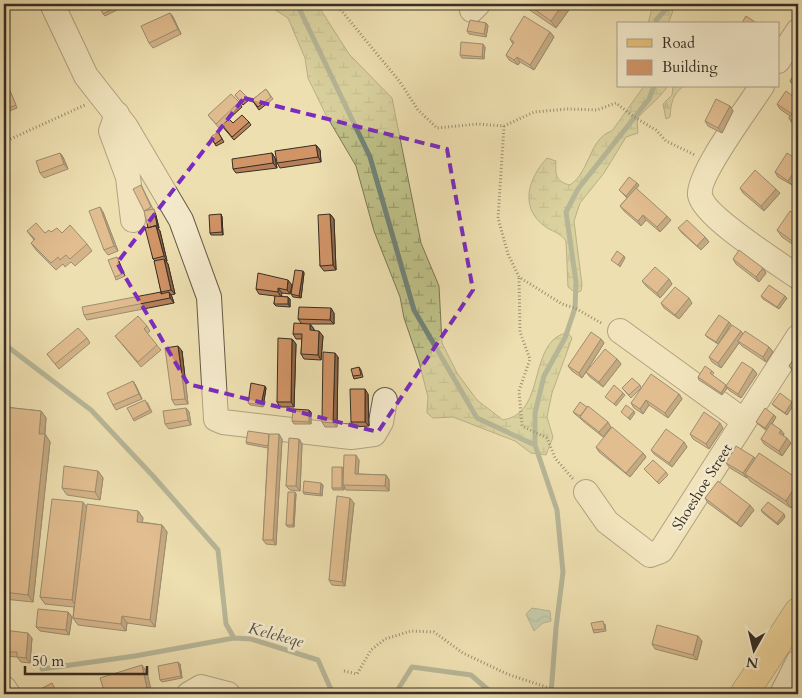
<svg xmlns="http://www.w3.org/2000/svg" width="802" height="698" viewBox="0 0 802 698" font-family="Cardo,serif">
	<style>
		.forest { fill: url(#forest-firs); stroke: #7a7756 }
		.wetland { fill: url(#wetland-marsh); stroke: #7a7756 }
		.water { fill: url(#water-waves); stroke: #728377 }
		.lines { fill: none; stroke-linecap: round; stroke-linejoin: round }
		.stream { stroke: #728377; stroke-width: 5 }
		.minor-casing { stroke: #655a47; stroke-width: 26 }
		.major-casing { stroke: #372e24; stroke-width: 29 }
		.path { stroke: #372e24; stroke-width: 3; stroke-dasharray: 1 2.5; stroke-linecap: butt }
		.minor { stroke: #f4eacc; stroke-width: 24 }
		.major { stroke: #e7c078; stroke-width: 28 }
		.wall { fill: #b47f59; stroke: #372e24 }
		.shaded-wall { fill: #926848; stroke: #372e24 }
		.building { fill: #d19467; stroke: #372e24 }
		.marked { fill: none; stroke: #7b2cbf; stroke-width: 4; stroke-dasharray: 10 6; stroke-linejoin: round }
		.labels { text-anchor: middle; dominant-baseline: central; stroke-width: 5; stroke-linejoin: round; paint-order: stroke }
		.street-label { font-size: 15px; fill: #372e24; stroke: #f4eacc }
		.water-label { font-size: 16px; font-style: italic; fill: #505246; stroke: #f4eacc }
	</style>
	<defs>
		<pattern id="forest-firs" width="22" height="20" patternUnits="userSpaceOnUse" patternTransform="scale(1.25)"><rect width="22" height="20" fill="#bec087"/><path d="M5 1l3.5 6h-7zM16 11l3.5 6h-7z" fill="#9b9c6e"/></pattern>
		<pattern id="wetland-marsh" width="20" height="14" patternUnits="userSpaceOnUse" patternTransform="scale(1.25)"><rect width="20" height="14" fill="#bec087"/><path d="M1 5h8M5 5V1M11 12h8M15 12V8" fill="none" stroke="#9b9c6e"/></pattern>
		<pattern id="water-waves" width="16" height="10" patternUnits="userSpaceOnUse" patternTransform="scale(1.25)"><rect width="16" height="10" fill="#99bcae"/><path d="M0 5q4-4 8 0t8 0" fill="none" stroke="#7e998d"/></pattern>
	</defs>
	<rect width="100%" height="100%" fill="#eedfb0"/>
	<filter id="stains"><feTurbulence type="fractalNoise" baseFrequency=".004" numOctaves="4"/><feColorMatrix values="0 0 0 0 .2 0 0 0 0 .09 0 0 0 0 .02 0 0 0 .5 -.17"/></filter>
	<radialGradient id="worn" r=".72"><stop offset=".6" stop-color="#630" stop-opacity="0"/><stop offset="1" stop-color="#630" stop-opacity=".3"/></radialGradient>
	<path class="forest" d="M684,86C672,94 671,104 670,117L666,119L663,104L672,95L673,87Z"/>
	<path class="wetland" d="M266,4H317L349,54L392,98L421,243L439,286L442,343L457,373L477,400L503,420C541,414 531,362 553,340C557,336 563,334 567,332L572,338L552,393L547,417L553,437L546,455L531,453L515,441L453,417L433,418L427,413L428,397L419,362L404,318L400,297L374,231L356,166L326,115L308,78L305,58L288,18Z
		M653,4L668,7L673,11L668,24H648Z
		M644,86H668C659,99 647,107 637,119L638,133L626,137L604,173L580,203L574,221L582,285L581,291L576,293L568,287L566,241C561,234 555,232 547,228C519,209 527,180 547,158L556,161C555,174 556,182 570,185C590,172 589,138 612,131Z"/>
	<path class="water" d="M532,608L550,611L551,621L543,623L534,631L526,614Z"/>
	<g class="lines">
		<path class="stream" d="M297,4L370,157L414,310L477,418L535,445
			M657,24L656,20L671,4
			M4,344L91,410L153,476L218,550L226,624L234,638
			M42,669L135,656L234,638L251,639L318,660L333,694
			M355,694L365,692L382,694
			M395,694L412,667L471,675L493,694
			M551,694L556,628L563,572L557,510L535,445V413L544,376L565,338L575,308L576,282L566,212L578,189L649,99L654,86"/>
		<g class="minor-casing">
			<path id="minor" d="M52,4L86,76L126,127L181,220L209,297L216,419L223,422L351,437L374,434L381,422L385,400
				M472,10L478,4
				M778,61L798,31
				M762,86C749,106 697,175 700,195C703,216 778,263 798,277
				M117,114L111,131L128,177L133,220
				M620,331L744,421
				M586,492L607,522L650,555L661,551L798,337
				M4,688L8,694
				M189,694L201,687L228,694
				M782,694L798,662"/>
		</g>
		<g class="major-casing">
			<path id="major" d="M744,694L798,612"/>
		</g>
		<path class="path" d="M336,4L400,82L418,110L437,128L478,124L504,126L534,112L568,109L597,110L616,103L634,117L656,130L666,141L695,155
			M504,126L498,218L508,254L519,277L562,304L575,308L603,324
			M4,142L85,105
			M519,278L520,332L530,359L519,391L522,426L547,438L555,458L573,479
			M344,671L357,674L371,650L385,639L411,631L434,632L463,653L507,674L552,689L587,694
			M641,694H653"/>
		<use href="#minor" class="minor"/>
		<use href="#major" class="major"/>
	</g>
	<path class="wall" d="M114,4L117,10L105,16L103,14Z
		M521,4H568L571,7L556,28Z
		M170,13L173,17L181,34L153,48L149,43Z
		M486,23L488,26L486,37L469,34L467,31Z
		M550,32L554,37L534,70L520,62L518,65L509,60L506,55L513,44L510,39Z
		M485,47L484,59L462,58L460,55Z
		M798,69V90L795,88L790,81Z
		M9,89L17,108L5,113L4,110Z
		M266,89L273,99L259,110L252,100Z
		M235,95L247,97L249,100L243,105Z
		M798,100V128L792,123L789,118L790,116L780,109L777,104Z
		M239,102L242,107L229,119L233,123L249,122L251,125L234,140L222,126L219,128L208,115Z
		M730,106L733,111L722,133L708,126L705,121Z
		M218,132L224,142L216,146L211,137Z
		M316,145L320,150L321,162L280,168L277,163Z
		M60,153L63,157L68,169L44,178L40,173Z
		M272,153L275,158L277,168L236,173L233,169Z
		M798,160V176L792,185L778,177L775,172Z
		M141,185L153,209L155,212L159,228H158L160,231L167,261H166L168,264L175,294L171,295L172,297L174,303L87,320L84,315L161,292L162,294L161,292L155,261L153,259Z
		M639,185L636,189L671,220L660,232L646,220L641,226L624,211L620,206L627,198L619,190Z
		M740,188L776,189L780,193L764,211L743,193Z
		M103,212L118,251L108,255L104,250Z
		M798,213V248L782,237L777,230L797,215Z
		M221,214L222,217L223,235H211L210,233Z
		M330,214L334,219L336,270L324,271L320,266Z
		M678,228L705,237L709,242L701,250L682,233Z
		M27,231L45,233L51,232L62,233L87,244L92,251L75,266L71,262L65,267L63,264L56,270L36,250L31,243L34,240Z
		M117,257L125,276L116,280L115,277Z
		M733,259L763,268L766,273L759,282L736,264Z
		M303,271L304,273L301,298L293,297L291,294Z
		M669,279L672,284L660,298L646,286L642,281Z
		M292,285L290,294L282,293L281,296L288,297L290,299V307L276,306L274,304L275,296L259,294L256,289Z
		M761,296H785L787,298L779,309L763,299Z
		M661,303H692L679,319L664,308Z
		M334,313V324H310L314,329V331L323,336L321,360L304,359L301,354L302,339H296L293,334L301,323L298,319Z
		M731,324L718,344L707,337L705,335Z
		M147,326L150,331L147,334L161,350L141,367L115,336Z
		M743,334L769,347L773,352L766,362L742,346L739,343L721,368L712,362L709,357Z
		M87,338L90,343L59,369L47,354Z
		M292,339L296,344L294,407H280L277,402Z
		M601,339L604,343L582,378L572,371L568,366Z
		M182,351L188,404L175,405L172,400Z
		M798,353V376L794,373L789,366Z
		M338,357L337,427H325L322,422Z
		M617,359L621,364L603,387L590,377L586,372Z
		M359,367L361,370L363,377L354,379L353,376Z
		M753,369L757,374L741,398L730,391L727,388L722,395L699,380L698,377L712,371L714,373L712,375L727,386Z
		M133,381L136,386L142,399L116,410L113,405Z
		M640,385L641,388L631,398L622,388Z
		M266,388L263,407L250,405L248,403Z
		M368,394L369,426L354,427L351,422Z
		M679,394L682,399L668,418L649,405L643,414L634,408L631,403Z
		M147,402L152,412L134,421L133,419Z
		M792,402L794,404L787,415L774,406L772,404Z
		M4,407L41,411L46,418L45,434L50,442L33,602L4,599Z
		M186,408L189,412L191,425L169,429L165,424Z
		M311,412V424H294L292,421Z
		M573,412L611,427L603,437L583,421L581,419L575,414Z
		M776,417L772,424L784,434L783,436L791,443L782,456L764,444L761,439L767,431L758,424L756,422Z
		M723,428L709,449L693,439L690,434Z
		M282,439L276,545L266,544L263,540L268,448L247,444L246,442Z
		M299,439L302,444L300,491L290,490L286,486Z
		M684,442L687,447L672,467L654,454L651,450Z
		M596,447L643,453L646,457L630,477L599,452Z
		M755,459L798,479V497L791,508L750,481L747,477V478L730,468L726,463Z
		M359,460L358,474L386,475L389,480V491L346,490L344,486V490H333L332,488L343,469Z
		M644,469L666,472L668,475L659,484Z
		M98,471L103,478L100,500L67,495L62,488Z
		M323,485L322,496L304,494L303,492Z
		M296,494L294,527H288L286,525Z
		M705,498L754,510L741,527L708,503Z
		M354,503L345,586L332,585L329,580Z
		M86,508L138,511L143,518L142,522L162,525L167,532L155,627L127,623L126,631L78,625L73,618L74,607L45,604L40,597Z
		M761,510L785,517L778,525L763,513Z
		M68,612L72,617L69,635L40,631L36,627Z
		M605,624L606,631L594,633L593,630Z
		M4,630L32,638L30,663L21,662L17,657L4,656Z
		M702,641L697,660L655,649L652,644Z
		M178,662L180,664L182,678L162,682L160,680Z"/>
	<path class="shaded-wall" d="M563,4H568L571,7L556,28L551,21Z
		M170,13L173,17L181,34L178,29Z
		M486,23L488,26L486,37L484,34Z
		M550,32L554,37L534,70L530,65Z
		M483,44L485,47L484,59L482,57Z
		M517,57L520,62L518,65L514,60Z
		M730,106L733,111L722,133L718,128Z
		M316,145L320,150L321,162L318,157Z
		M60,153L63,157L68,169L64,164Z
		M272,153L275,158L277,168L273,163Z
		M798,166V176L792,185L788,181Z
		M637,183L639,185L628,198L626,196Z
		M776,189L780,193L764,211L761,206Z
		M100,207L103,212L118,251L114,246Z
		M154,209L155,212L159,228L157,225Z
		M221,214L222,217L223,235L222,232Z
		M330,214L334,219L336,270L333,265Z
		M643,215L646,220L641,226L638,221Z
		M667,216L671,220L660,232L657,227Z
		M156,226L160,231L167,261L164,256Z
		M705,237L709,242L701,250L697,246Z
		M624,256L625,258L620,267L618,265Z
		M164,259L168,264L175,294L171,290Z
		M763,268L766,273L759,282L756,277Z
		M303,271L304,273L301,298L299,296Z
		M669,279L672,284L660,298L657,293Z
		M288,280L292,285L290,294L287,290Z
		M278,288L282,293L281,297L278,292Z
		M169,292L172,297L174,303L170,298Z
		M785,296L787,298L779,309L777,307Z
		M288,297L290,299V307L288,304Z
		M689,298L692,303L679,319L675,315Z
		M331,308L334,313V324L330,320Z
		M729,322L731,324L718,344L716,342Z
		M310,324L314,329L313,335L310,330Z
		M319,331L323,336L321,360L318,355Z
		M741,331L744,336L738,341L739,343L721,368L718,363Z
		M292,339L296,344L294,407L291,402Z
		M601,339L604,343L582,378L579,373Z
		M178,346L182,351L188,404L185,399Z
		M769,347L773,352L766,362L763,357Z
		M335,353L338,357L337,427L333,423Z
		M617,359L621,364L603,387L599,382Z
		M753,369L757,374L741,398L738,394Z
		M133,381L136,386L142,399L139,394Z
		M726,385L728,387L726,386L727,388L722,395L721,393Z
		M265,386L266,388L263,407L261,405Z
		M365,389L368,394L369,426L365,422Z
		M623,393L625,395L616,406L614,404Z
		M679,394L682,399L668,418L665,413Z
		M646,400L649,405L643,414L640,409Z
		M792,402L794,404L787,415L785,413Z
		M186,408L189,412L191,425L188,420Z
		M309,410L311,412V424L309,422Z
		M41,411L46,418L44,441L39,434Z
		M634,411L635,413L630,420L628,418Z
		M774,415L776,417L767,431L765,428Z
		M608,422L611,427L603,437L599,432Z
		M720,423L723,428L709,449L706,444Z
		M781,430L784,434L782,438L779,433Z
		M45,434L50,442L33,602L28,595Z
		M279,434L282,439L276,545L273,540Z
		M787,438L791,443L782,456L779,451Z
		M299,439L302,444L300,491L296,486Z
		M684,442L687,447L672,467L669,463Z
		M643,453L646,457L630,477L626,473Z
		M356,455L359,460L358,479L355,474Z
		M754,457L757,461L745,474L747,477V478L743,473Z
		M342,467L344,469L343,485L344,486V490L342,488Z
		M98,471L103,478L100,500L95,492Z
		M386,475L389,480V491L385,486Z
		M798,482V497L791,508L786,501Z
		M321,483L323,485L322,496L320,494Z
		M295,492L296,494L294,527L293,525Z
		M350,498L354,503L345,586L342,582Z
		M83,502L88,509L76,607L72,600Z
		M750,505L754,510L741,527L737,523Z
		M138,511L143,518L141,529L137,522Z
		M784,514L785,517L778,525L777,523Z
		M162,525L167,532L155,627L150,620Z
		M68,612L72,617L69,635L66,630Z
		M122,616L127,623L126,631L121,624Z
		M28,633L32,638L30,663L26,658Z
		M698,636L702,641L697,660L693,655Z
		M178,662L180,664L182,678L181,676Z
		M142,665L147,672L152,694H149L148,693Z"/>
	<path class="building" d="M98,4H113L115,8L103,14Z
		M527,4H563L551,21Z
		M170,13L178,29L149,43L141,26Z
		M524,16L550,32L530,65L517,57L514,60L506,55L514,42L510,39Z
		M746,16L758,24H741Z
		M470,20L486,23L484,34L467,31Z
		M461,42L483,44L482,57L460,55Z
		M798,69V86L790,81Z
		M8,86L16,105L4,110V88Z
		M266,89L271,97L258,107L252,100Z
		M240,90L247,97L241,102L235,95Z
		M786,91L798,100V125L789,118L792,114L777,104Z
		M231,94L239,102L216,124L208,115Z
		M716,99L730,106L718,128L705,121Z
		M242,115L249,122L232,137L222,125L229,119L233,123Z
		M218,132L222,139L215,144L211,137Z
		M316,145L318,157L277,163L275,151Z
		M60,153L64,164L40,173L36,161Z
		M272,153L273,163L233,169L232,159Z
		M787,153L798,160V166L788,181L775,172Z
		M755,170L776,189L761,206L740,188Z
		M629,177L637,183L626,196L619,190Z
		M798,180V187L795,185Z
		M141,185L151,207L144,211L133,189Z
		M636,188L667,216L657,227L643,215L638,221L620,206Z
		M100,207L114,246L104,250L89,211Z
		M154,209L157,225L148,228L144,211Z
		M790,211L797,215L798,213V245L777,230Z
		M221,214L222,232L210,233L209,215Z
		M330,214L333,265L320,266L318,215Z
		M687,220L705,237L697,246L678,228Z
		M36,223L45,233L49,230L51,232L57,228L62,233L70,225L87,244L70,259L66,255L60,260L58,257L51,263L31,243L35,239L27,231Z
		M156,226L164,256L153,259L145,228Z
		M739,250L763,268L756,277L733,259Z
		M617,251L624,256L618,265L611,260Z
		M117,257L124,273L115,277L108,260Z
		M164,259L171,290L161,292L154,261Z
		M655,267L669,279L657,293L642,281Z
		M295,270L303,271L299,296L291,294Z
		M258,273L288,280L287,290L278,288V292L256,289Z
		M769,285L785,296L777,307L761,296Z
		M675,287L689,298L675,315L661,303Z
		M161,292V294L169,292L170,298L84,315L82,307Z
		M275,296L288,297V304H274Z
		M299,307L331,308L330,320L298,319Z
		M719,315L729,322L716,342L705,335Z
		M138,316L147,326L144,329L157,345L138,362L115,336Z
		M294,323L310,324V330L319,331L318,355L301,354L302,334H293Z
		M732,325L741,331L718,363L709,357Z
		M78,328L87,338L55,364L47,354Z
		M745,331L769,347L763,357L738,341Z
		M591,332L601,339L579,373L568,366Z
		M278,338L292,339L291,402H277Z
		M178,346L185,399L172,400L165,348Z
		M605,349L617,359L599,382L586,372Z
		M323,352L335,353L333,423L322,422Z
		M798,353V372L789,366Z
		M742,362L753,369L738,394L726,386Z
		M705,366L712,371L710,373L726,385L721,393L698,377Z
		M359,367L361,375L353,376L351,369Z
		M651,374L679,394L665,413L646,400L640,409L631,403Z
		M632,378L640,385L629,395L622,388Z
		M133,381L139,394L113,405L107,393Z
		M251,383L265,386L261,405L248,403Z
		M614,385L623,393L614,404L605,397Z
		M350,389H365V422H351Z
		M780,393L792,402L785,413L772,404Z
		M145,400L150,410L133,419L127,408Z
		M580,402L587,407L580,416L573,412Z
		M626,405L634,411L628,418L621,412Z
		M588,406L608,422L599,432L580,417Z
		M4,407L41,411L39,434H45L28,595L4,592Z
		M186,408L188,420L165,424L163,411Z
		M765,408L774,415L765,428L756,422Z
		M293,409L309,410V422L292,421Z
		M704,412L720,423L706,444L690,434Z
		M771,423L781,430L779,433L787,438L779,451L761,439Z
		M612,427L643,453L626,473L596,447Z
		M666,429L684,442L669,463L651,450Z
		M248,431L269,434L268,446L246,442Z
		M269,434H279L273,540H263Z
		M289,438L299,439L296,486H286Z
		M736,446L754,457L743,473L726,463Z
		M759,453L798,479V482L786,501L745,474Z
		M344,455H356L355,474L386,475L385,486L343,485Z
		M653,460L666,472L657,482L644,469Z
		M64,466L98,471L95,492L62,488Z
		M332,467H342V488H332Z
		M304,481L321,483L320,494L303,492Z
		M718,481L750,505L737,523L705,498Z
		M288,492H295L293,525H286Z
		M337,496L350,498L342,582L329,580Z
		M52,499L83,502L72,600L40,597Z
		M768,502L784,514L777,523L761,510Z
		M87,504L138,511L137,522L162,525L150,620L122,616L121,624L73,618Z
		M38,609L68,612L66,630L36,627Z
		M603,621L605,629L593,630L591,623Z
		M657,625L698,636L693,655L652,644Z
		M4,630L28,633L26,658L17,657V652H4Z
		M178,662L181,676L160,680L158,666Z
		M142,665L148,693L144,694H105L100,678Z
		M52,683L56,691L63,688L66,694H31Z
		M196,692L198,694H192Z"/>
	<path d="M0 0H802V698H0ZM244,98L447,149L473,290L378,432L188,384L117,263Z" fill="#eedfb0" fill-opacity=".55" fill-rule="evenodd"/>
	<path class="marked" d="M244,98L447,149L473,290L378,432L188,384L117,263Z"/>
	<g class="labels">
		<g class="street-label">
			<text transform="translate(702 487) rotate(-58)">Shoeshoe Street</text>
		</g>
		<g class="water-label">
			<text transform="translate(276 635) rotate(15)">Kelekeqe</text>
		</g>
	</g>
	<rect width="802" height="698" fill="none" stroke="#eedfb0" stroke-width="20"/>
	<rect x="5" y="5" width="792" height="688" fill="none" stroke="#372e24" stroke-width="2.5"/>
	<rect x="10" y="10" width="782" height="678" fill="none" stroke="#372e24"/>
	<rect x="617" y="22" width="162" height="65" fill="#f4eacc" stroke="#a89f89"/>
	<rect x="627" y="39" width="25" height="8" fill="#e7c078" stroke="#a89f89"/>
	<text x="662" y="48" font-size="15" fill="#372e24">Road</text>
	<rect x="627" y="60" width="25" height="15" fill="#d19467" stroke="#a89f89"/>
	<text x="662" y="72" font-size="15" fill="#372e24">Building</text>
	<g transform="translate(754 650) rotate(188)" stroke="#f4eacc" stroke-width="4" paint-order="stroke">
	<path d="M0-4L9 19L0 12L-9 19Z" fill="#372e24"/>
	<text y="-8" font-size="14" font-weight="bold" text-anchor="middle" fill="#372e24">N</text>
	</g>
	<path d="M25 666v8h122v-8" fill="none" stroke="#372e24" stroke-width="2.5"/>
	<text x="32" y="666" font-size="15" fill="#372e24" stroke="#f4eacc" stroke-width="4" paint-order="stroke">50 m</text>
	<rect width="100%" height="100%" filter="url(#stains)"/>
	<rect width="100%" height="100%" fill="url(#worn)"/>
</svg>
